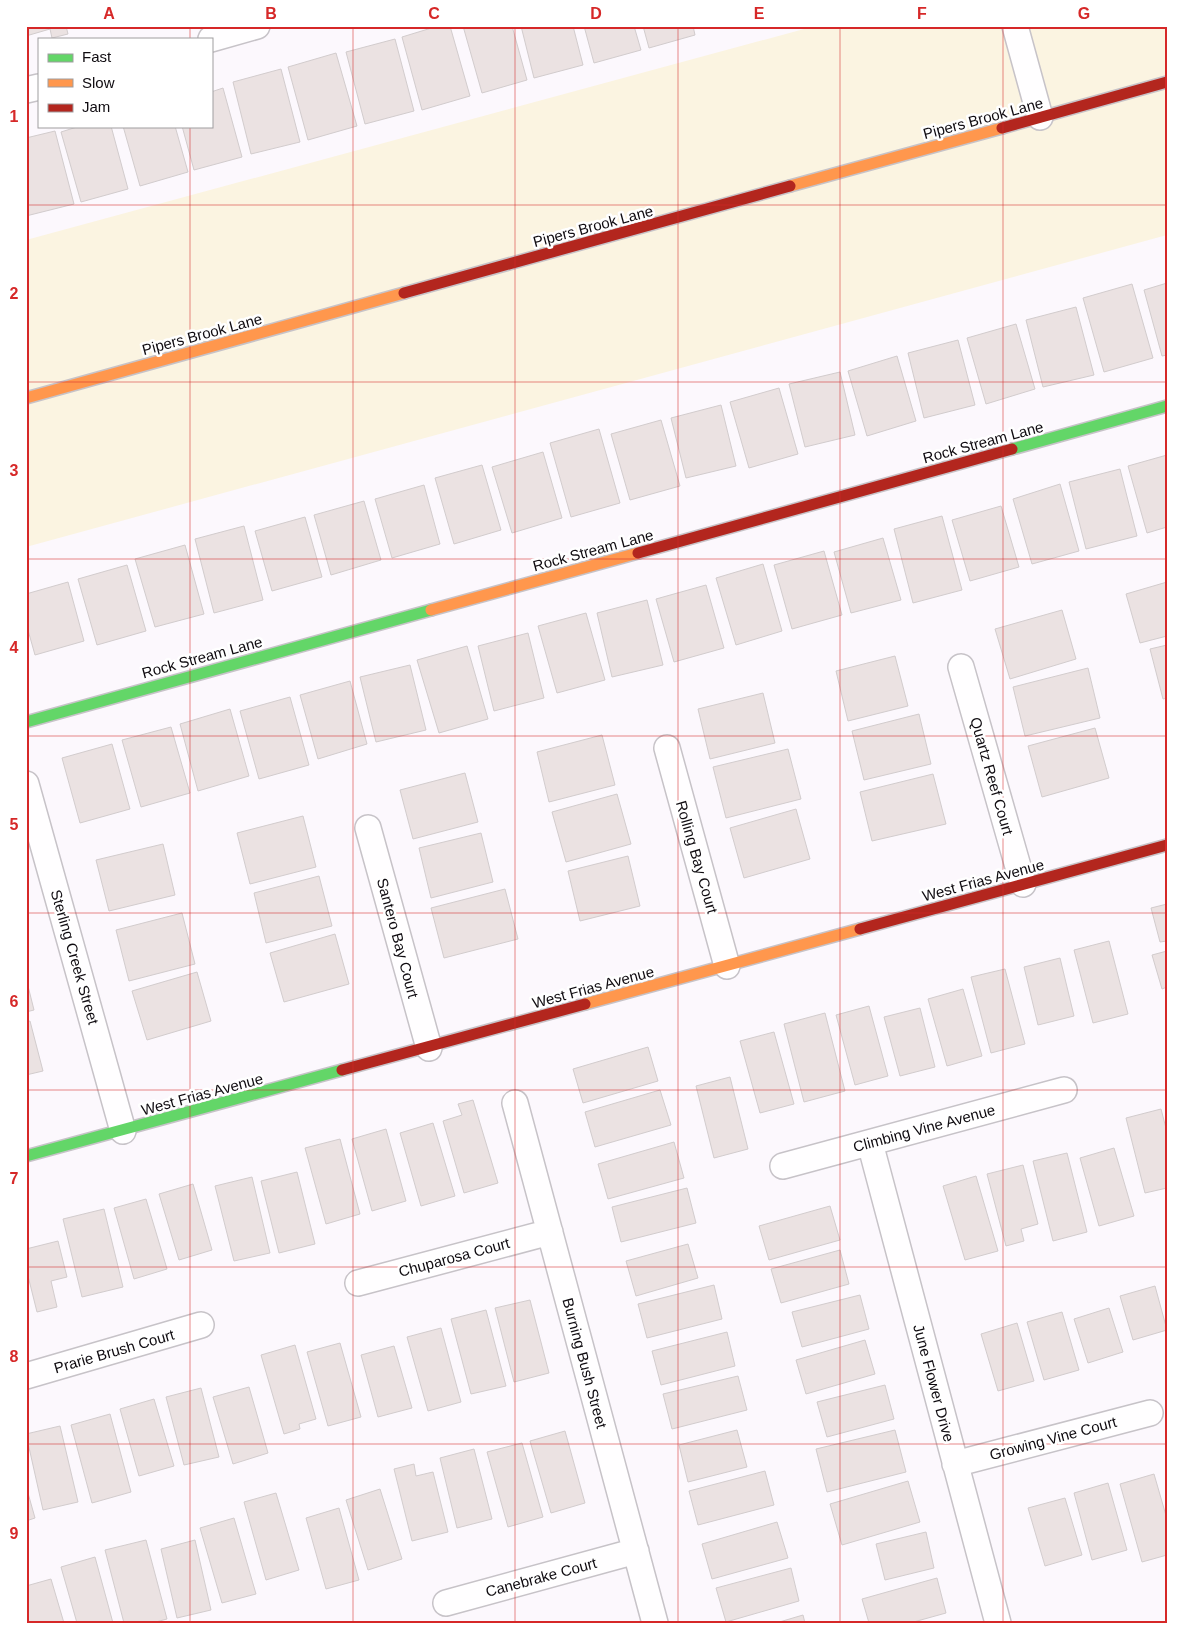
<svg xmlns="http://www.w3.org/2000/svg" width="1193" height="1649" viewBox="0 0 1193 1649" font-family="Helvetica,sans-serif">
	<style>
		.sand { fill: #fbf4e1 }
		.building { fill: #ebe2e2; stroke: #d2cccd }
		.lines { fill: none; stroke-linecap: round; stroke-linejoin: round }
		.street-casing { stroke: #c7c3c8; stroke-width: 28 }
		.fast-casing { stroke: #c7c3c8; stroke-width: 14 }
		.slow-casing { stroke: #c7c3c8; stroke-width: 14 }
		.jam-casing { stroke: #c7c3c8; stroke-width: 14 }
		.street { stroke: #fffeff; stroke-width: 25 }
		.fast { stroke: #63d668; stroke-width: 11 }
		.slow { stroke: #ff974d; stroke-width: 11 }
		.jam { stroke: #b3261e; stroke-width: 11 }
		.grid { fill: none; stroke: #d62828; stroke-width: 1; stroke-opacity: 0.55 }
		.labels { text-anchor: middle; dominant-baseline: central; stroke-width: 5; stroke-linejoin: round; paint-order: stroke }
		.street-label { font-size: 15px; fill: #0f0b10; stroke: #fff }
		.neatline { fill: none; stroke: #d62828; stroke-width: 2 }
		.grid-label { font-size: 16px; text-anchor: middle; font-weight: bold; fill: #d62828 }
	</style>
	<rect width="100%" height="100%" fill="#fcf8fd"/>
	<path class="sand" d="M815,26H1167V235L26,547V240Z"/>
	<path class="building" d="M26,26H66L68,34L52,38L50,29L26,36Z
		M438,26H450L470,96L422,110L402,37Z
		M463,26H512L527,80L482,93Z
		M521,26H573L583,65L534,78Z
		M584,26H634L641,50L594,63Z
		M643,26H693L695,35L649,48Z
		M395,39L414,111L365,124L346,52Z
		M336,53L357,126L308,140L288,67Z
		M281,69L300,142L251,154L233,82Z
		M223,88L242,157L194,170L182,126H211V92Z
		M80,126H111L128,189L81,202L61,132Z
		M123,126H175L188,172L140,186Z
		M55,131L74,204L26,216V138Z
		M1167,283V355L1162,356L1144,290Z
		M1132,284L1153,358L1104,372L1083,298Z
		M1076,307L1094,375L1043,387L1026,320Z
		M1016,324L1035,389L986,404L967,338Z
		M958,340L975,405L924,418L908,353Z
		M897,356L916,421L867,436L848,371Z
		M840,372L855,435L805,447L789,384Z
		M779,388L798,454L749,468L730,402Z
		M721,405L736,466L686,478L671,418Z
		M661,420L680,486L630,500L611,434Z
		M599,429L620,503L571,517L550,443Z
		M543,452L562,518L512,533L492,467Z
		M1167,455V527L1147,533L1128,466Z
		M482,465L501,530L454,544L435,478Z
		M1120,469L1137,536L1086,549L1069,482Z
		M1060,484L1079,551L1032,564L1013,499Z
		M424,485L440,544L392,558L375,499Z
		M364,501L381,560L331,575L314,515Z
		M1001,506L1019,567L970,581L952,520Z
		M942,516L962,590L913,603L894,529Z
		M305,517L322,577L272,591L255,531Z
		M244,526L263,600L214,613L195,539Z
		M883,538L901,600L851,613L834,552Z
		M185,545L204,614L155,627L135,559Z
		M824,551L842,615L792,629L774,565Z
		M763,564L782,631L736,645L716,578Z
		M127,565L146,631L97,645L78,579Z
		M68,582L84,641L35,655L26,623V594Z
		M1167,582V636L1140,643L1126,594Z
		M706,585L724,648L674,662L656,599Z
		M647,600L663,665L612,677L597,613Z
		M1062,610L1076,659L1010,679L995,629Z
		M586,613L605,680L557,693L538,626Z
		M528,633L544,698L494,711L478,646Z
		M1167,645V698L1163,699L1150,649Z
		M467,646L488,719L439,733L417,660Z
		M895,656L908,706L848,721L836,671Z
		M410,665L426,730L376,742L360,677Z
		M1088,668L1100,718L1025,736L1013,687Z
		M350,681L367,744L318,759L300,695Z
		M763,693L775,743L710,759L698,709Z
		M290,697L309,765L259,779L240,711Z
		M230,709L249,776L198,791L180,724Z
		M919,714L931,764L864,780L852,731Z
		M171,727L190,793L141,807L122,740Z
		M1095,728L1109,778L1042,797L1028,746Z
		M602,735L615,785L549,802L537,752Z
		M112,744L130,809L80,823L62,758Z
		M788,749L801,799L726,818L713,767Z
		M465,773L478,822L413,839L400,790Z
		M933,774L946,824L872,841L860,792Z
		M617,794L631,844L566,862L552,812Z
		M796,809L810,859L744,878L730,828Z
		M303,816L316,867L250,884L237,833Z
		M481,833L493,882L431,898L419,848Z
		M163,844L175,895L109,911L96,860Z
		M628,856L640,906L580,921L568,871Z
		M319,876L332,926L266,943L254,893Z
		M505,889L518,939L444,958L431,908Z
		M1167,904V941L1160,942L1151,908Z
		M182,913L195,964L129,981L116,930Z
		M335,934L349,984L284,1002L270,953Z
		M1109,941L1128,1014L1093,1023L1074,950Z
		M1167,951V987L1162,989L1152,955Z
		M1060,958L1074,1016L1038,1025L1024,967Z
		M1005,969L1025,1044L991,1053L971,977Z
		M197,972L211,1021L147,1040L132,991Z
		M26,978L34,1010L26,1012Z
		M963,989L982,1056L947,1066L928,999Z
		M869,1006L888,1076L855,1085L836,1015Z
		M920,1008L935,1067L900,1076L884,1017Z
		M825,1013L845,1091L804,1102L784,1024Z
		M30,1021L43,1071L26,1075V1022Z
		M774,1032L794,1104L760,1113L740,1041Z
		M648,1047L658,1081L583,1103L573,1069Z
		M730,1077L748,1149L714,1158L696,1086Z
		M660,1090L671,1125L595,1147L585,1112Z
		M473,1100L498,1183L464,1193L443,1121L462,1115L458,1104Z
		M1161,1109L1167,1132V1188L1145,1193L1126,1118Z
		M433,1123L455,1196L421,1206L400,1133Z
		M386,1129L406,1201L372,1211L352,1139Z
		M340,1139L360,1214L326,1224L305,1148Z
		M674,1142L684,1178L608,1199L598,1164Z
		M1114,1148L1134,1216L1099,1226L1080,1158Z
		M1067,1153L1087,1232L1053,1241L1033,1161Z
		M1023,1165L1038,1224L1021,1229L1024,1241L1006,1246L987,1174Z
		M297,1172L315,1244L279,1253L261,1181Z
		M976,1176L998,1251L965,1260L943,1186Z
		M252,1177L270,1253L234,1261L215,1186Z
		M193,1184L212,1250L179,1260L159,1194Z
		M687,1188L696,1223L621,1242L612,1207Z
		M146,1199L167,1269L134,1279L114,1208Z
		M830,1206L840,1240L769,1260L759,1226Z
		M104,1209L123,1287L82,1297L63,1219Z
		M58,1241L67,1277L51,1281L57,1307L37,1312L26,1268V1249Z
		M688,1244L698,1278L636,1296L626,1261Z
		M840,1250L849,1284L781,1303L771,1269Z
		M714,1285L722,1319L647,1338L638,1304Z
		M1155,1286L1167,1330L1133,1340L1120,1296Z
		M860,1295L869,1329L802,1347L792,1312Z
		M530,1300L549,1373L514,1382L495,1308Z
		M1109,1308L1123,1352L1088,1363L1074,1319Z
		M486,1310L506,1386L471,1394L451,1319Z
		M1062,1312L1079,1370L1044,1380L1027,1322Z
		M1017,1323L1034,1381L998,1391L981,1334Z
		M441,1328L461,1402L428,1411L407,1337Z
		M727,1332L735,1366L661,1385L652,1351Z
		M865,1340L875,1374L806,1394L796,1360Z
		M340,1343L361,1417L328,1426L307,1352Z
		M295,1345L316,1419L299,1424L300,1429L284,1434L261,1355Z
		M394,1346L412,1408L378,1417L361,1355Z
		M738,1376L747,1410L672,1429L663,1394Z
		M885,1385L894,1419L827,1437L817,1402Z
		M249,1387L268,1453L233,1464L213,1397Z
		M201,1388L219,1457L184,1465L166,1397Z
		M154,1399L174,1466L139,1476L120,1409Z
		M110,1414L131,1492L92,1503L71,1425Z
		M60,1426L78,1502L43,1510L26,1434Z
		M737,1430L747,1467L688,1482L679,1445Z
		M895,1430L906,1472L827,1492L816,1449Z
		M565,1431L585,1503L551,1513L530,1441Z
		M522,1443L543,1517L508,1527L487,1452Z
		M474,1449L492,1519L457,1528L440,1458Z
		M414,1464L416,1476L433,1472L448,1532L412,1541L394,1469Z
		M765,1471L774,1505L698,1525L689,1491Z
		M1154,1474L1167,1519V1555L1142,1562L1120,1484Z
		M908,1481L920,1522L842,1545L830,1504Z
		M1108,1483L1127,1550L1092,1560L1074,1493Z
		M26,1486L35,1518L26,1521Z
		M380,1489L402,1559L368,1570L346,1500Z
		M276,1493L299,1570L266,1580L244,1502Z
		M1065,1498L1082,1555L1045,1566L1028,1508Z
		M339,1508L359,1580L326,1589L306,1518Z
		M234,1518L256,1594L222,1603L200,1528Z
		M777,1522L788,1558L712,1579L702,1544Z
		M926,1532L934,1568L885,1580L876,1544Z
		M146,1540L167,1619L152,1623H124L105,1550Z
		M195,1540L211,1610L177,1618L161,1549Z
		M95,1557L113,1623H77L61,1567Z
		M791,1568L799,1601L726,1622L716,1588Z
		M937,1578L946,1613L910,1623H869L862,1599Z
		M51,1579L64,1623H26V1586Z
		M803,1615L805,1623H776Z"/>
	<g class="lines">
		<g class="street-casing">
			<path id="street" d="M1015,26L1040,117
				M211,39L257,26
				M26,90L39,87
				M961,667L1023,884
				M667,748L727,966
				M26,784L123,1131
				M368,828L429,1048
				M515,1103L655,1623
				M870,1143L998,1623
				M783,1166L1064,1090
				M358,1283L550,1232
				M26,1376L201,1325
				M955,1464L1150,1413
				M446,1603L636,1551"/>
		</g>
		<g class="fast-casing">
			<path id="fast" d="M1012,449L1167,406
				M26,722L431,610
				M26,1156L342,1070"/>
		</g>
		<g class="slow-casing">
			<path id="slow" d="M790,186L1002,128
				M26,398L404,293
				M431,610L638,553
				M585,1004L860,929"/>
		</g>
		<g class="jam-casing">
			<path id="jam" d="M1002,128L1167,82
				M404,293L790,186
				M638,553L1012,449
				M860,929L1167,845
				M342,1070L585,1004"/>
		</g>
		<use href="#street" class="street"/>
		<use href="#fast" class="fast"/>
		<use href="#slow" class="slow"/>
		<use href="#jam" class="jam"/>
	</g>
	<path class="grid" d="M190,26V39M353,26V1623M515,26V1623M678,26V1623M840,26V1623M1003,26V1623M190,126V1623M26,205H1167M26,382H1167M26,559H1167M26,736H1167M26,913H1167M26,1090H1167M26,1267H1167M26,1444H1167"/>
	<g class="labels">
		<g class="street-label">
			<text transform="translate(983 118) rotate(-15)">Pipers Brook Lane</text>
			<text transform="translate(593 226) rotate(-15)">Pipers Brook Lane</text>
			<text transform="translate(202 334) rotate(-15)">Pipers Brook Lane</text>
			<text transform="translate(983 442) rotate(-15)">Rock Stream Lane</text>
			<text transform="translate(593 550) rotate(-15)">Rock Stream Lane</text>
			<text transform="translate(202 657) rotate(-15)">Rock Stream Lane</text>
			<text transform="translate(992 776) rotate(74)">Quartz Reef Court</text>
			<text transform="translate(697 857) rotate(74)">Rolling Bay Court</text>
			<text transform="translate(983 880) rotate(-15)">West Frias Avenue</text>
			<text transform="translate(398 938) rotate(75)">Santero Bay Court</text>
			<text transform="translate(75 957) rotate(74)">Sterling Creek Street</text>
			<text transform="translate(593 987) rotate(-15)">West Frias Avenue</text>
			<text transform="translate(202 1094) rotate(-15)">West Frias Avenue</text>
			<text transform="translate(924 1128) rotate(-15)">Climbing Vine Avenue</text>
			<text transform="translate(454 1257) rotate(-15)">Chuparosa Court</text>
			<text transform="translate(114 1351) rotate(-16)">Prarie Brush Court</text>
			<text transform="translate(585 1363) rotate(75)">Burning Bush Street</text>
			<text transform="translate(934 1383) rotate(75)">June Flower Drive</text>
			<text transform="translate(1053 1438) rotate(-15)">Growing Vine Court</text>
			<text transform="translate(541 1577) rotate(-15)">Canebrake Court</text>
		</g>
	</g>
	<rect width="1193" height="1649" fill="none" stroke="#ffffff" stroke-width="55"/>
	<rect x="38" y="38" width="175" height="90" fill="#ffffff" stroke="#9f9d9f"/>
	<rect x="48" y="54" width="25" height="8" fill="#63d668" stroke="#9f9d9f"/>
	<text x="82" y="62" font-size="15" fill="#0f0b10">Fast</text>
	<rect x="48" y="79" width="25" height="8" fill="#ff974d" stroke="#9f9d9f"/>
	<text x="82" y="88" font-size="15" fill="#0f0b10">Slow</text>
	<rect x="48" y="104" width="25" height="8" fill="#b3261e" stroke="#9f9d9f"/>
	<text x="82" y="112" font-size="15" fill="#0f0b10">Jam</text>
	<rect x="28" y="28" width="1138" height="1594" class="neatline"/>
	<g class="grid-label">
		<text x="109" y="19">A</text>
		<text x="271" y="19">B</text>
		<text x="434" y="19">C</text>
		<text x="596" y="19">D</text>
		<text x="759" y="19">E</text>
		<text x="922" y="19">F</text>
		<text x="1084" y="19">G</text>
		<text x="14" y="122">1</text>
		<text x="14" y="299">2</text>
		<text x="14" y="476">3</text>
		<text x="14" y="653">4</text>
		<text x="14" y="830">5</text>
		<text x="14" y="1007">6</text>
		<text x="14" y="1184">7</text>
		<text x="14" y="1362">8</text>
		<text x="14" y="1539">9</text>
	</g>
</svg>
